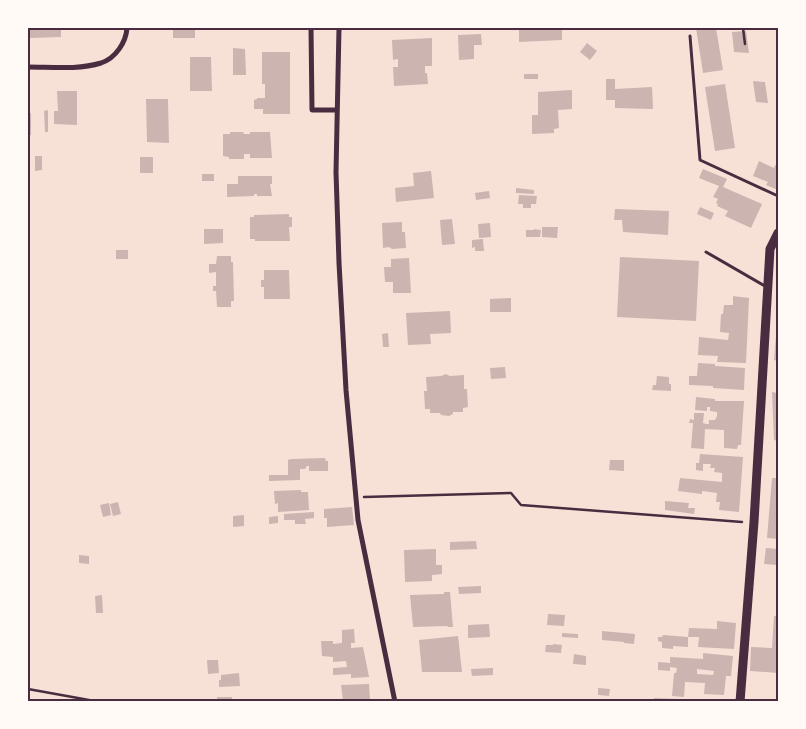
<svg xmlns="http://www.w3.org/2000/svg" width="806" height="729" viewBox="0 0 806 729" font-family="Figtree,sans-serif">
	<style>
		.building { fill: #ccb4b1; fill-rule: evenodd }
		.lines { fill: none; stroke-linecap: round; stroke-linejoin: round }
		.path { stroke: #4a2c40; stroke-width: 2.5 }
		.service { stroke: #4a2c40; stroke-width: 3 }
		.minor { stroke: #4a2c40; stroke-width: 5 }
		.tertiary { stroke: #4a2c40; stroke-width: 9 }
		.neatline { fill: none; stroke: #4a2c40; stroke-width: 2 }
	</style>
	<rect width="100%" height="100%" fill="#f7e1d7"/>
	<path class="building" d="M30,28H61V37L30,38Z
		M173,28H195V38H173Z
		M519,28H562V40L519,42Z
		M696,28H716L723,70L703,73Z
		M746,31L749,53L734,52L732,32Z
		M481,34L482,45H474V59L459,60L458,35Z
		M432,38V66H425V73H427L428,84L394,86L393,67H398V59L393,60L392,40Z
		M587,43L597,51L590,60L580,52Z
		M233,48L245,49L246,75H233Z
		M262,52H290V114H263V109H254V100L257,99V98H265V84H262Z
		M190,57H211L212,91H190Z
		M524,74H538V79H524Z
		M606,79H615V89L652,87L653,109L615,108V100H606Z
		M753,81L765,82L768,103L756,102Z
		M725,84L735,148L715,151L705,87Z
		M572,90V109L558,110L559,128L554,129V133L532,134V115H538V92Z
		M57,91H77V125L54,124V111H58Z
		M146,99H168L169,143L147,142Z
		M48,110V132H45L44,111Z
		M31,113V135L28,136V114Z
		M230,132H243L244,134H250V132H270L272,158H250V154H244V159H229V157L223,156V134H230Z
		M35,156H42V170L35,171Z
		M140,157H153V173H140Z
		M759,161L774,168L775,165L778,166V190L766,185L768,182L753,176Z
		M703,169L727,179L723,187L762,204L751,228L725,216L728,211L717,206L718,204L716,203L718,199L713,197L719,186L699,178Z
		M431,171L434,198L396,202L395,188L414,186L413,173Z
		M202,174H214V181H202Z
		M238,176H272V184H270L272,196H257V194H254V196L227,197V184H238Z
		M516,188L534,190V194L516,193Z
		M489,191L490,198L476,200L475,193Z
		M519,195L537,196L536,204H531V208H523V204H518Z
		M700,207L714,213L711,220L697,214Z
		M615,209L669,211L668,235L623,232L622,220H614Z
		M289,214V217H292V227H289L290,241H255V239H250V217H254V215Z
		M452,219L455,244L442,245L440,220Z
		M402,222V232H405L406,248L392,249L389,247L383,248L382,223Z
		M490,223L491,237L479,238L478,224Z
		M542,227H558L557,238L542,237Z
		M204,229H223V243L204,244Z
		M534,229L541,230L540,237H526V230H534Z
		M483,239L484,251H475V247L472,248V240Z
		M116,250H128V259H116Z
		M217,256H231V262H233L234,301H231V307H217L216,291H213V286H216V272L209,273V264H216Z
		M620,257L699,261L696,321L617,317Z
		M409,258L411,293H393V282H385L384,267H391V259Z
		M264,270H289L290,299H264V287H261V280H264Z
		M733,296L749,298L746,363L717,362L718,356L698,355L699,337L728,340L729,333L720,332L721,314H723L724,305H733Z
		M511,298V312H490V299Z
		M450,311L451,333L430,334L431,344L408,345L406,313Z
		M777,324H778V361L774,360Z
		M388,333L389,347H383L382,334Z
		M698,363L715,364V366L745,368L744,390L713,388V386L689,385V376H697Z
		M505,367L506,378L491,379L490,368Z
		M446,374L450,376L464,375V389H467L468,407L463,408V412H453V414L449,416L441,415L440,413H430V409H425L424,391H427L426,377L441,376Z
		M657,376L669,377V384H671V391L652,390L653,385H656Z
		M777,388H778V441L774,440L772,392L777,393Z
		M696,397L715,399V401H744L741,445H738L737,449L724,448V430L705,429L704,449L691,448L693,423H689L690,419L694,420V413H704L703,423L706,424H709V420H715L717,416V412L710,411V407H707V411L695,410Z
		M700,454L743,457L739,512L719,510L720,502H716L717,493L702,491V494L678,491L680,478L722,482V473L714,472L715,468H710L711,464H703V471L696,470V463H699Z
		M325,458L326,461H328V471H309V466H307L305,469H300V480L269,481V475H288V460L291,459Z
		M610,460H624V471L609,470Z
		M772,478H778V539L767,538Z
		M301,490V492H308L309,510L278,512V503L275,504L274,491Z
		M665,501L689,503L688,508H695L694,514L665,510Z
		M118,502L121,514L113,516L110,504Z
		M109,503L111,515L103,517L100,505Z
		M352,507L354,525L327,527V518H324V509Z
		M314,512V518L305,519L306,524H295V520H284V514Z
		M244,515V526L233,527V516Z
		M278,516V523L269,524V517Z
		M476,541L477,549L450,550V542Z
		M766,548L778,549V565L764,564Z
		M436,549V565H442V574L432,575V581L405,582L404,550Z
		M79,555L89,556V564L79,563Z
		M481,586V593L459,594L458,587Z
		M444,592H450L453,627H448L447,626L413,627L410,595L444,594Z
		M102,595L103,613H96L95,596Z
		M548,614L565,615L564,626L547,625Z
		M774,616H778V673L750,671L751,647L772,648Z
		M717,621L736,623L734,649L698,647L699,637H688V647L673,646V649L662,648V642L658,641V637H662L663,635L688,637L689,628L717,629Z
		M489,624L490,637L468,638V625Z
		M354,629L355,643H351V648L363,647L369,677L351,678V674L333,675V668L347,667L346,661L333,662V657L322,656L321,641H333V644L342,643V630Z
		M602,631L635,634L634,644L624,643V642L602,640Z
		M562,633L578,634V638L562,637Z
		M458,636L462,672H422L419,640Z
		M553,644L562,645L561,653L545,652L546,645H553Z
		M703,653L733,656L731,676H726L724,695L704,694L705,683L685,682L684,697L672,696L674,673H676L677,668L670,667V671L658,670V662L671,663L670,662V657L703,659ZM697,669L714,671L713,675L697,674Z
		M574,654L586,656V665L573,664Z
		M207,660H218L219,673L208,674Z
		M493,668V675L472,676L471,669Z
		M239,673L240,686L219,687V680H221V675Z
		M369,684L370,699L343,701L341,685Z
		M598,688L610,689L609,696L598,695Z
		M217,697H232V702H217Z
		M654,698L678,699L677,702H654Z"/>
	<g class="lines">
		<path class="path" d="M743,28L745,44
			M364,497L511,493L521,505L742,522
			M28,689L100,702"/>
		<path class="service" d="M690,36L700,160L778,196
			M706,252L765,286"/>
		<path class="minor" d="M311,28L312,110H336
			M339,28L336,172L339,263L346,390L358,520L395,702
			M28,67C51,67 78,70 101,63C116,58 126,42 127,28"/>
		<path class="tertiary" d="M740,702L754,522L770,249L778,233"/>
	</g>
	<rect width="806" height="729" fill="none" stroke="#fffaf5" stroke-width="58"/>
	<rect x="29" y="29" width="748" height="671" class="neatline"/>
</svg>
